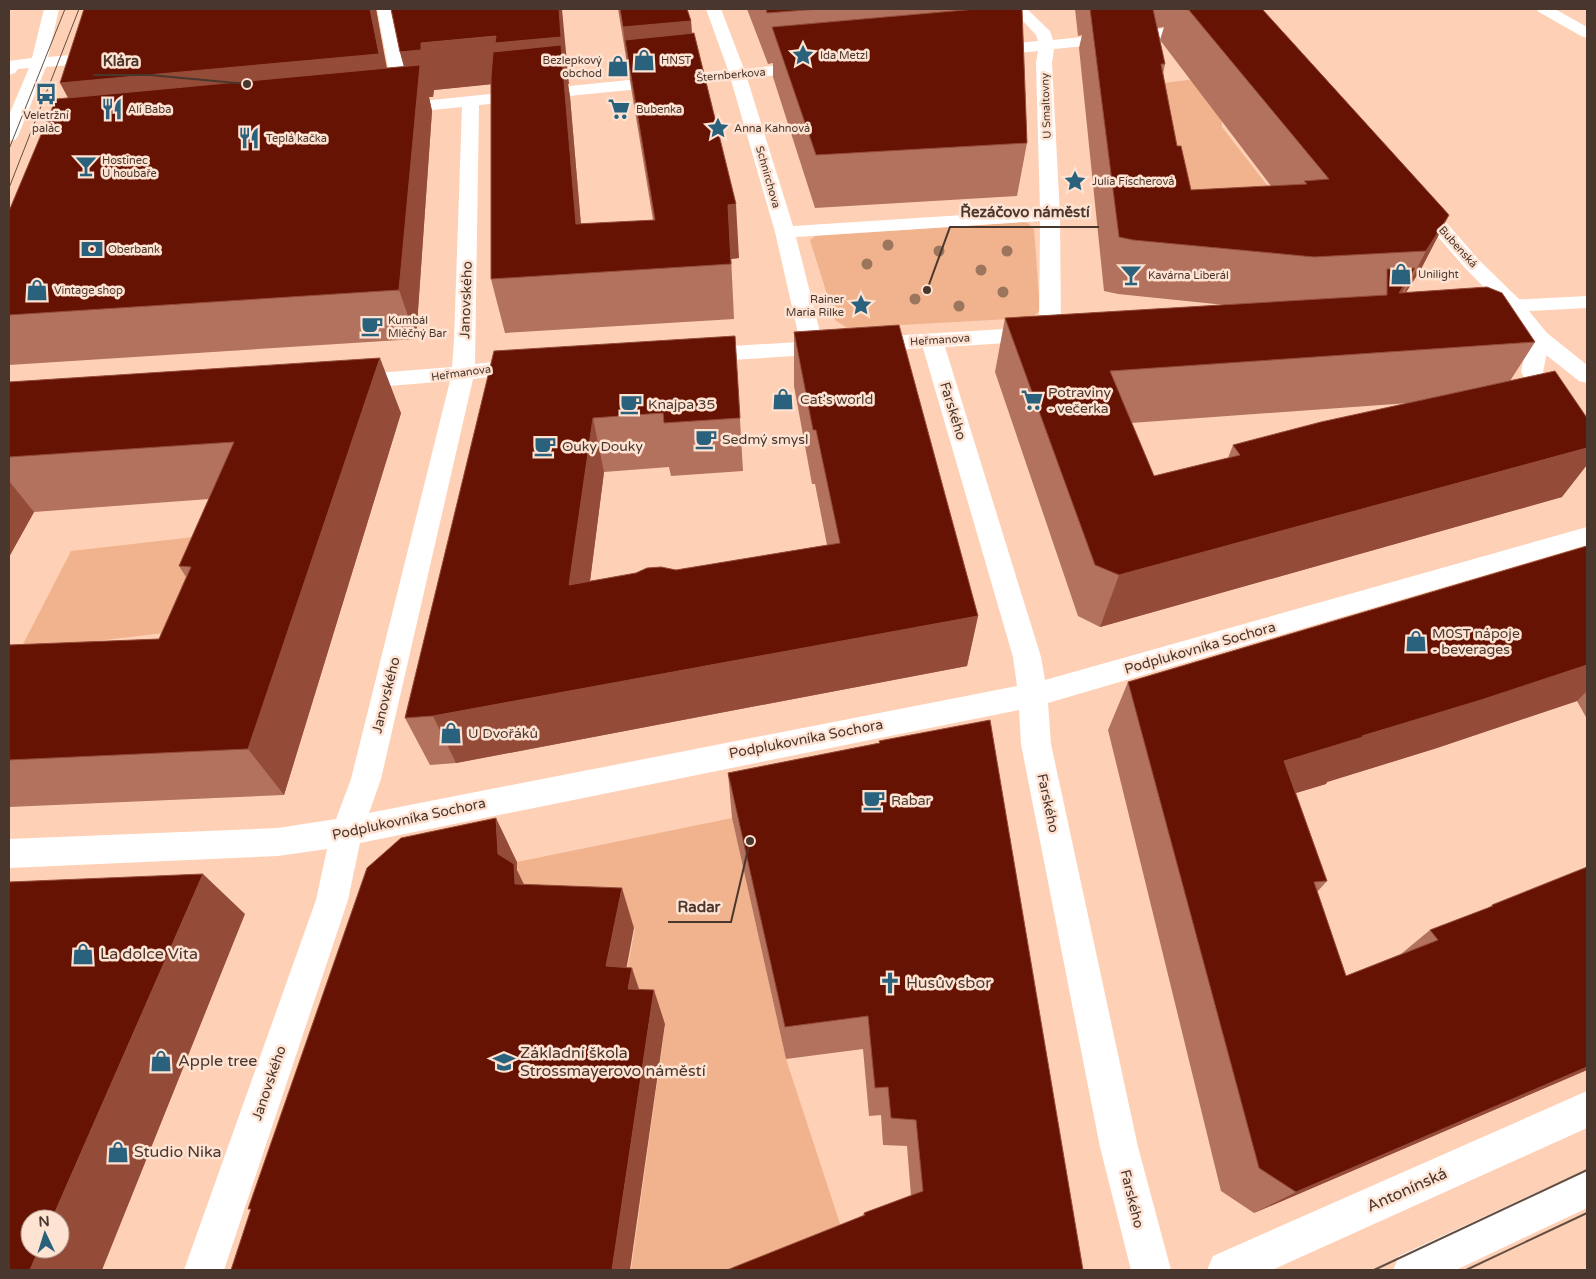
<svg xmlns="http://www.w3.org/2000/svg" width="1596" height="1279" viewBox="0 0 1596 1279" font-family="'Varela Round',sans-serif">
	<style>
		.green { fill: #f0b38d }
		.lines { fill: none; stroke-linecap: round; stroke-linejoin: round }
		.minor { fill: #fff; fill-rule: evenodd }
		.major { fill: #fff; fill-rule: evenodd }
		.tram-far1 { stroke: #644e41; stroke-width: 1 }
		.tram { stroke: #644e41; stroke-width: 2 }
		.tree { fill: #9b755c }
		.wall { fill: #b2725d; fill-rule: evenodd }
		.shaded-wall { fill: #944c39 }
		.building { fill: #671304; stroke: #944c39 }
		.labels { text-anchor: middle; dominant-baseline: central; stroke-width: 5; stroke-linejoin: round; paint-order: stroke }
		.far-poi-label { font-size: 11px; fill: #49372d; stroke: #fee2d2; text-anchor: start }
		.far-street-label { font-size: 11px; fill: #49372d; stroke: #fee2d2 }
		.street-label { font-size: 14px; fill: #49372d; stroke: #fee2d2 }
		.poi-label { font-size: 14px; fill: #49372d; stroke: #fee2d2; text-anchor: start }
		.near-poi-label { font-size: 16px; fill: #49372d; stroke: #fee2d2; text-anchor: start }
		.near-street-label { font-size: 16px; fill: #49372d; stroke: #fee2d2 }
		.leader { fill: none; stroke: #49372d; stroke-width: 2 }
		.callout-dot { fill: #49372d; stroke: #fee2d2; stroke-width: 2 }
		.callout-label { font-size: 15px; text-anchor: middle; font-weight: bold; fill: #49372d; stroke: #fee2d2; stroke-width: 5; stroke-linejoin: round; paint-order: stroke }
	</style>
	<rect width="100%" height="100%" fill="#fed1b6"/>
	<path class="green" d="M1195,79L1222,122V127L1295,221L1177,227L1156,84Z
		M1022,222L1028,223L1034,229L1040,310L1034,316L1026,318L847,328L835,320L810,240L815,236Z
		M220,534L181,631L20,650L71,551Z
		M732,818L786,1059L846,1242L771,1270H631L665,1026L642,1024L621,1003L635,928L535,924L519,895L517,862Z"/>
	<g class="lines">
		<path class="minor" d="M44,9H59L48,57L82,54L88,56L90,59L88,62L82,64L46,67L18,136L15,140L9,141V115L29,68L18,69L15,73L9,75V61L32,58Z
			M377,9H392L412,102L728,70L706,9H721L744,69L810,62L816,64L818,67L816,70L810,72L747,78L793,226L1040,210L1036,63L1038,51L987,56L981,54L979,51L981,48L987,46L1038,41L1036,35L1012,9H1027L1050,31L1053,40L1198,25L1204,27L1206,30L1204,33L1198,35L1054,49L1052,63L1060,215L1061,333L1058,338L1050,340L945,347L1041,657L1045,680L1587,527V545L1048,703L1051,744L1138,1147L1171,1270H1131L1100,1147L1021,744L1019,710L360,843L348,900L224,1270H184L316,900L327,849L278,856L9,868V839L278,828L336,819L351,779L450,381L352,389L344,387L341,382L344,377L352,375L452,367L454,341L462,107L393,114L387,113L384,109L387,105L395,104ZM731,80L775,232L800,342L698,348L690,350L687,355L690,360L698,362L923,348L1013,657L1017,686L369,813L381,779L473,379L526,372L534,370L537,365L534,360L526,358L475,364L479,105ZM1040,221L1039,327L822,340L796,237Z
			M1536,9H1555L1587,27V38L1581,36L1539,12Z
			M1587,296V308L1487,313L1480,312L1476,307L1480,302L1487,301Z
			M1539,331L1547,333L1550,338L1543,372L1587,437V462L1579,460L1528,386L1521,372L1528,338L1531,333Z
			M1587,1091V1128L1272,1270H1207L1213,1256Z
			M1587,1169V1208L1456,1270H1393L1399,1256Z"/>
		<path class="major" d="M1418,196L1425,198L1479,260L1520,300L1547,333L1587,365V383L1579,381L1531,343L1506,310L1465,268L1411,206L1408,202L1411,198Z"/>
		<path class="tram-far1" d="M9,149L65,9
			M9,188L79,9"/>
		<path class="tram" d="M1374,1270L1587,1170
			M1466,1270L1587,1213"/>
	</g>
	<g class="tree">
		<circle cx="888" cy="245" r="5.5"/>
		<circle cx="939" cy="251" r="5.5"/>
		<circle cx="1007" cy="251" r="5.5"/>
		<circle cx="867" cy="264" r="5.5"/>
		<circle cx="981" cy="270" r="5.5"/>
		<circle cx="1003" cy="292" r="5.5"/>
		<circle cx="915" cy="299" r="5.5"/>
		<circle cx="959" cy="306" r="5.5"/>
	</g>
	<path class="wall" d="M84,9H376L386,68L404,67L400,52L569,84H568L570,97L581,224L653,220L618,9H687L691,21L692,33L739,258L731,259L734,319L505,333L491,279V84L434,90L433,97H429L432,111L416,339L9,365V211L69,98Z
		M747,9H1022L1027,143L1017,196L815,208L773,77V63L768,64Z
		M1075,9H1262L1449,215L1421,269L1406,292L1535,342L1510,381L1562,497L1100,627L1078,616L995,372L1005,318L1225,305L1118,294L1104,291L1079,48L1082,35L1078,36ZM1164,27L1160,40L1271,186L1191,190L1177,146L1163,74L1165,64L1157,28ZM1409,403L1233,445L1228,458L1154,476L1131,423Z
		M794,332L978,616L967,666L456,763L430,765L405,718L494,351L735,336L743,471L671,476L669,467L604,472L590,581L676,570L827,545L815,484H812L794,386Z
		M9,382L401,413L284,795L9,807V645L159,639L186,577L179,566L209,499L34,512L9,557Z
		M1587,546V719L1577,701L1437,748L1327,782L1326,784L1296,793L1327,881L1317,892L1346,976L1401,954L1430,930L1488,908L1492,905L1587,1070L1254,1213L1221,1191L1108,730L1128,682Z
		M879,741L1083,1270L863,1216L864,1213L911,1196L907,1146L883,1145L881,1115L869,1116L863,1049L786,1059L732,818L728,773L879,743Z"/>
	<path class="shaded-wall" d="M370,9H376L393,101L86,131L60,83Z
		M559,9H562L569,84H568L570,97L585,273L504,83L434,90L433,97H429L432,111L416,339L399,290L413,99L400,52L421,43L496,36Z
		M691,21L694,71L625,40L629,78L623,27Z
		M736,204L739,258L731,259L734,319L728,205Z
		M1449,215L1421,269L1398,305L1426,251Z
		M1415,268L1387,322L1399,293Z
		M380,358L401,413L284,795L248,749Z
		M593,418L604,472L583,636L569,585Z
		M1587,448V465L1562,497L1100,627L1119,575Z
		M9,481L34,512L9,557Z
		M978,616L967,666L456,763L433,716Z
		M1587,665V691L1577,701L1437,748L1327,782L1326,784L1252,806L1284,761Z
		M496,818L517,862V870L534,905L535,924L498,854Z
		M203,874L245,914L102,1270H30L39,1249H60V1219H52Z
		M622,888L634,928L620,1002L606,966Z
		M632,968L644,1004L628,989Z
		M654,990L665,1024L630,1270H612Z
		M1587,1067V1070L1254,1213L1296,1192Z"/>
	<path class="building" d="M84,9H370L379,54L60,83Z
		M391,9H559L561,37L495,43L496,36L421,43V50L400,52Z
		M620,9H687L691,21L623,27Z
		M766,9H819L767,13Z
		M976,9H1022L1027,143L816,155L772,27Z
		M1090,9H1153L1165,64H1161L1177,146H1181L1191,190L1307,184L1304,181L1329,179L1188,9H1262L1449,215L1426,251L1314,257L1133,240L1119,237Z
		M694,33L736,204L728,205L731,264L491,279V77L493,52L561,45L576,224L655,220L625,40Z
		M420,65L399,290L9,315V211L56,99Z
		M1415,268L1399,293L1487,287L1502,293L1535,342L1110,371L1154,476L1240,455L1233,445L1321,422L1555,371L1587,418V448L1119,575L1095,565L1005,318L1387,295V269Z
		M899,325L978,616L433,716L405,718L494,351L735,336L740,418L664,423L663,413L593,418L569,585L636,573L647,568L661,567L676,570L840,543L816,430H813L794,332Z
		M380,358L248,749L9,760V645L159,639L191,567L179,566L234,442L9,457V382Z
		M1587,546V665L1481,700L1362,736L1363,737L1284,761L1327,881L1314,882L1346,976L1438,940L1430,930L1493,906L1492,905L1587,867V1067L1296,1192L1259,1168L1128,682Z
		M990,720L1083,1270H727L865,1215L864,1213L923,1191L916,1120L891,1118L888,1087L875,1088L868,1016L785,1027L728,773L880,743L879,741Z
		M496,818L498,854L514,864L515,884L622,888L606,966L632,968L628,989L654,990L612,1270H231L251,1209H248L367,868L401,838Z
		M203,874L52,1219H30V1249H39L30,1270H9V882Z"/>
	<defs>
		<g id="sight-bare" transform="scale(1.725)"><path d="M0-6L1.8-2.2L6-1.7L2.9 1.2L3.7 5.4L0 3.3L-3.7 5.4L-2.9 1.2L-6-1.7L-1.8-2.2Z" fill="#2a617c" stroke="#fee2d2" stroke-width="2.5" paint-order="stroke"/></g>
		<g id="shop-bare" transform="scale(1.725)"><path d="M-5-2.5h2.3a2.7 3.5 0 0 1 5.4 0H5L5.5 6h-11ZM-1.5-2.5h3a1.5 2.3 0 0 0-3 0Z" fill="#2a617c" stroke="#fee2d2" stroke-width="2.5" paint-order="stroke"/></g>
		<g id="bus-bare" transform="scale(1.725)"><path d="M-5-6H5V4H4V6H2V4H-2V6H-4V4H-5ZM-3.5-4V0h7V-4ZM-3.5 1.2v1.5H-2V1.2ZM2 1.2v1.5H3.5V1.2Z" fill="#2a617c" stroke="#fee2d2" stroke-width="2.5" paint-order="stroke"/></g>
		<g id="restaurant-bare" transform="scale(1.725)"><path d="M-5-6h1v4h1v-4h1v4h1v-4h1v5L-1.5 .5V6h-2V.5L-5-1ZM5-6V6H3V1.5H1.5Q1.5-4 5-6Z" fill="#2a617c" stroke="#fee2d2" stroke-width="2.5" paint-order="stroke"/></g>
		<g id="supermarket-bare" transform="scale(1.725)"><path d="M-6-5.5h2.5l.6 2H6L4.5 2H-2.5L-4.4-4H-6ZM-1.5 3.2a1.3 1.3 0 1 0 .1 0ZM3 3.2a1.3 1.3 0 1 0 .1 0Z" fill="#2a617c" stroke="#fee2d2" stroke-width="2.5" paint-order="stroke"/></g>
		<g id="bar-bare" transform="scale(1.725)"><path d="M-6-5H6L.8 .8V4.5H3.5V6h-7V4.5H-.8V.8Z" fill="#2a617c" stroke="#fee2d2" stroke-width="2.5" paint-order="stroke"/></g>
		<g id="bank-bare" transform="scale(1.725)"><path d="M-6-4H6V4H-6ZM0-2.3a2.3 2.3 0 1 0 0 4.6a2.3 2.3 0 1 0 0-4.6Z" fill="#2a617c" stroke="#fee2d2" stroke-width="2.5" paint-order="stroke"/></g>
		<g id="cafe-bare" transform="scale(1.725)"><path d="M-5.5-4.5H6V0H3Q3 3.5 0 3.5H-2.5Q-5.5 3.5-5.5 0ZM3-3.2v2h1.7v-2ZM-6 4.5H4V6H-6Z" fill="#2a617c" stroke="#fee2d2" stroke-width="2.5" paint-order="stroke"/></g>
		<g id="church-bare" transform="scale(1.725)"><path d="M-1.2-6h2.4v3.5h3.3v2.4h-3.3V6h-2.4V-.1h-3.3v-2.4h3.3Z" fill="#2a617c" stroke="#fee2d2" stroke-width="2.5" paint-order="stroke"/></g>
		<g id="school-bare" transform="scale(1.725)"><path d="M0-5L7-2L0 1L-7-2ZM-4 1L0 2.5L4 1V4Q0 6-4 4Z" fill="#2a617c" stroke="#fee2d2" stroke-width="2.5" paint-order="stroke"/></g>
	</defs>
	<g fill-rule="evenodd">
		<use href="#sight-bare" x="803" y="55"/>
		<use href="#shop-bare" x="644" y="60"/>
		<use href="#shop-bare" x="618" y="66"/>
		<use href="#bus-bare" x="46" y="94"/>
		<use href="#restaurant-bare" x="112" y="109"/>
		<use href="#supermarket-bare" x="619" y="109"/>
		<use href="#sight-bare" x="718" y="128"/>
		<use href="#restaurant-bare" x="249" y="138"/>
		<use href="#bar-bare" x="86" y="166"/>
		<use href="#sight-bare" x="1075" y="181"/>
		<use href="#bank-bare" x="92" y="249"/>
		<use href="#shop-bare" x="1401" y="274"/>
		<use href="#bar-bare" x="1131" y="275"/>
		<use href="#shop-bare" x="37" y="290"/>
		<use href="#sight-bare" x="861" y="305"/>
		<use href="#cafe-bare" x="372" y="326"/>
		<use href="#shop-bare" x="783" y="399"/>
		<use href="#supermarket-bare" x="1032" y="400"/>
		<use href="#cafe-bare" x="631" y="404"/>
		<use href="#cafe-bare" x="706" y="439"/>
		<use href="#cafe-bare" x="545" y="446"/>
		<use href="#shop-bare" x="1416" y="641"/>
		<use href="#shop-bare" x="451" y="733"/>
		<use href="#cafe-bare" x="874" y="800"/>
		<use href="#shop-bare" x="83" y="954"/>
		<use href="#church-bare" x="890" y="983"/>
		<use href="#shop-bare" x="161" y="1061"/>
		<use href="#school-bare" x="504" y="1062"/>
		<use href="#shop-bare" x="118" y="1152"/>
	</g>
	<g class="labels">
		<g class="far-poi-label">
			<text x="820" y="55">Ida Metzl</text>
			<text x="602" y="60" text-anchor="end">Bezlepkový<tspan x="602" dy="13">obchod</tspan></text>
			<text x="661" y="60">HNST</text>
			<text x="128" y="109">Ali Baba</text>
			<text x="636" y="109">Bubenka</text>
			<text x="46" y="115" text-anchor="middle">Veletržní<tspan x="46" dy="13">palác</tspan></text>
			<text x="734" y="128">Anna Kahnová</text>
			<text x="266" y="138">Teplá kačka</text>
			<text x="102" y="160">Hostinec<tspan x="102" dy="13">U houbaře</tspan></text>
			<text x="1092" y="181">Julia Fischerová</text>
			<text x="108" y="249">Oberbank</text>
			<text x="1418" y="274">Unilight</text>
			<text x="1148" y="275">Kavárna Liberál</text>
			<text x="54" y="290">Vintage shop</text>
			<text x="844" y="299" text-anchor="end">Rainer<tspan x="844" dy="13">Maria Rilke</tspan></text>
			<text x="388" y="320">Kumbál<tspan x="388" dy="13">Mléčný Bar</tspan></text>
		</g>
		<g class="far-street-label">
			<text transform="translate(731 75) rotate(-5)">Šternberkova</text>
			<text transform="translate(1046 106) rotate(-92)">U Smaltovny</text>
			<text transform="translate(768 177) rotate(74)">Schnirchova</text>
			<text transform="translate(1458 247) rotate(48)">Bubenská</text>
			<text transform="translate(940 340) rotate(-4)">Heřmanova</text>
			<text transform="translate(461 373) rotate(-8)">Heřmanova</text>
		</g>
		<g class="street-label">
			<text transform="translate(466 300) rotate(-88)">Janovského</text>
			<text transform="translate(953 411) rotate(73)">Farského</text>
			<text transform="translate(1200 648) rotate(-16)">Podplukovníka Sochora</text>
			<text transform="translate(386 695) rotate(-76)">Janovského</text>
			<text transform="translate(806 739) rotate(-11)">Podplukovníka Sochora</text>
			<text transform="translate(1048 803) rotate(78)">Farského</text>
			<text transform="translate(409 819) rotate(-12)">Podplukovníka Sochora</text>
			<text transform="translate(269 1083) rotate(-71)">Janovského</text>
			<text transform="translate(1132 1199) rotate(76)">Farského</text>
		</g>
		<g class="poi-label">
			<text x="1048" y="392">Potraviny<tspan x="1048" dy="16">- večerka</tspan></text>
			<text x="800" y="399">Cat's world</text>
			<text x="648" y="404">Knajpa 35</text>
			<text x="722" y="439">Sedmý smysl</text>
			<text x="562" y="446">Ouky Douky</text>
			<text x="1432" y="633">M0ST nápoje<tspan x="1432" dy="16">- beverages</tspan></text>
			<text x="468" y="733">U Dvořáků</text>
			<text x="891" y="800">Rabar</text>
		</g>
		<g class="near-poi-label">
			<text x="100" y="954">La dolce Vita</text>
			<text x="906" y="983">Husův sbor</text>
			<text x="520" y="1053">Základní škola<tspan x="520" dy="18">Strossmayerovo náměstí</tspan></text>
			<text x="178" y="1061">Apple tree</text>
			<text x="134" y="1152">Studio Nika</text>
		</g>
		<g class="near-street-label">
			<text transform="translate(1407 1190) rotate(-24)">Antonínská</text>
		</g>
	</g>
	<path class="leader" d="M247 84L150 75H93M927 290L950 227H1099M750 841L731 922H668"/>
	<g class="callout-dot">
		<circle cx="247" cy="84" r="5"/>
		<circle cx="927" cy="290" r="5"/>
		<circle cx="750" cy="841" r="5"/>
	</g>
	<g class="callout-label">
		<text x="121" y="66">Klára</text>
		<text x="1025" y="217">Řezáčovo náměstí</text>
		<text x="699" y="912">Radar</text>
	</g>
	<rect width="1596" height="1279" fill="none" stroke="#49372d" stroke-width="20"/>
	<g transform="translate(45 1234) rotate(356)"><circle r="24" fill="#fee2d2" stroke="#b69e90"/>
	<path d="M0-4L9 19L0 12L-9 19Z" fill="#2a617c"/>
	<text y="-8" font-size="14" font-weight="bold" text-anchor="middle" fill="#49372d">N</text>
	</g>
</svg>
